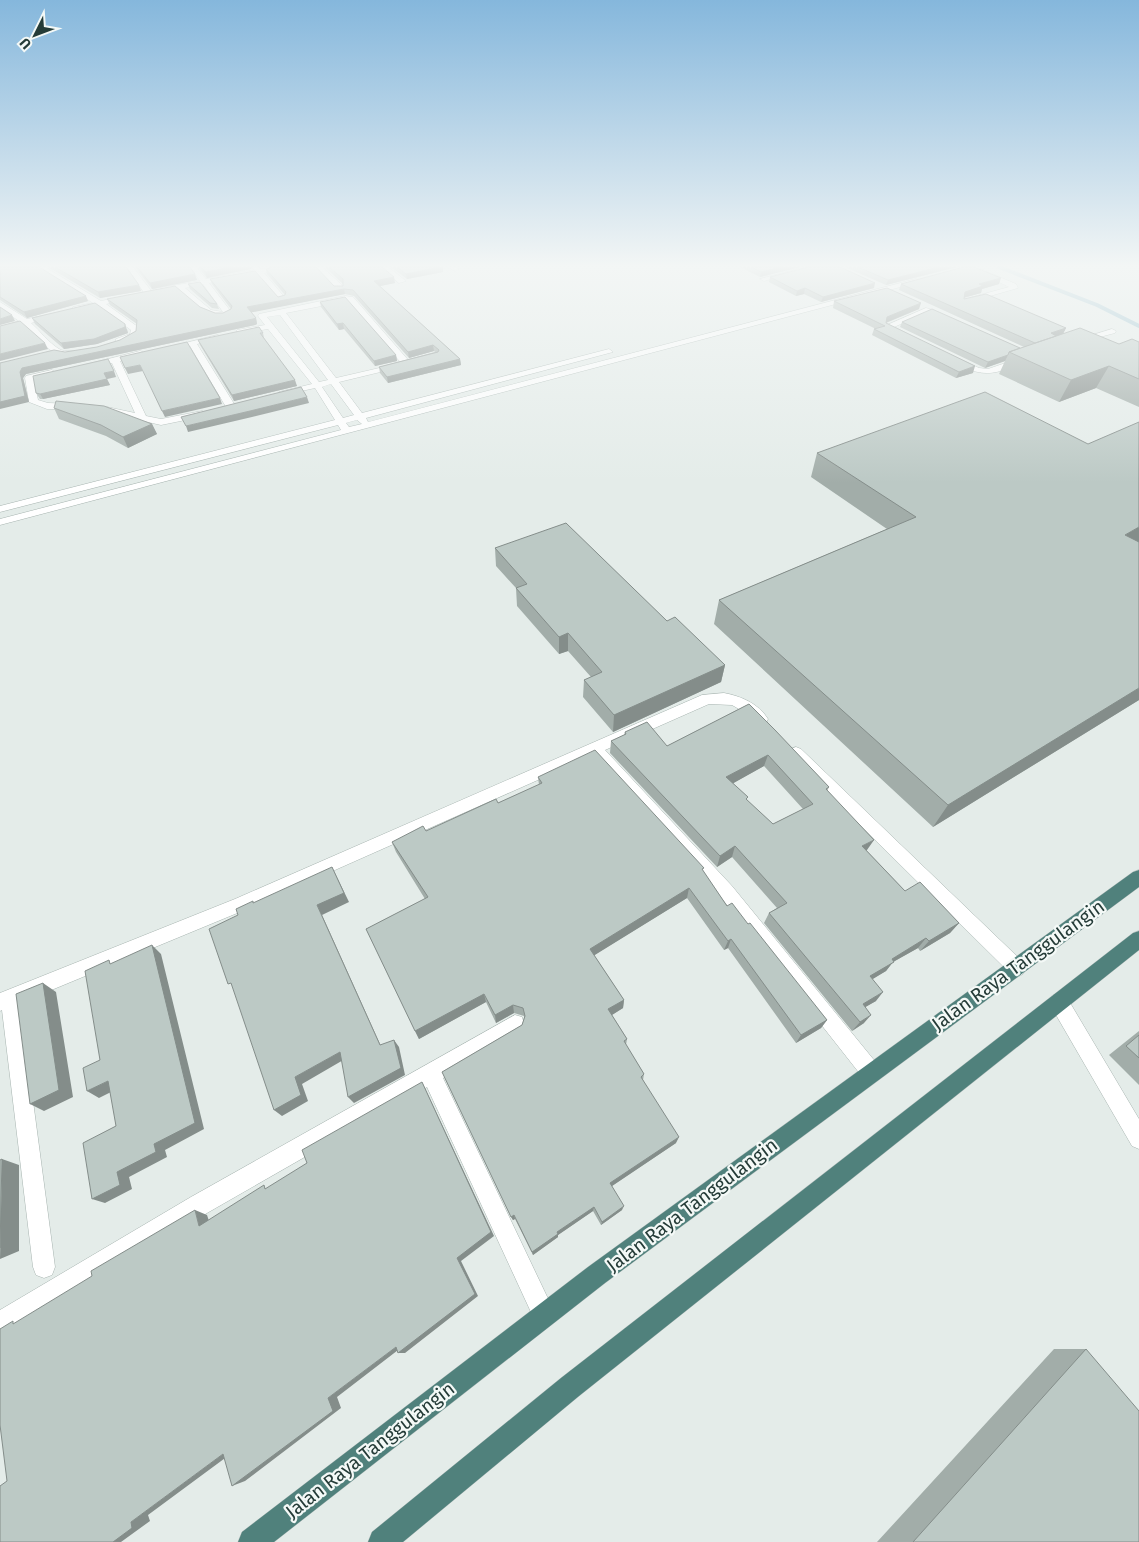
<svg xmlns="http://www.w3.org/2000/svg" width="1139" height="1542" viewBox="0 0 1139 1542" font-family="'Fira Sans',sans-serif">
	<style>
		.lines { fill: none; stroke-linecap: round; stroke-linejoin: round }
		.stream { stroke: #91bccb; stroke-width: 4 }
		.minor-casing { stroke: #a7b4b0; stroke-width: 1 }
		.tertiary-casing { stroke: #a7b4b0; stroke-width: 1 }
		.trunk-casing { stroke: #c2c8c7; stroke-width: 1 }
		.minor { fill: #fff; fill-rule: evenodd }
		.tertiary { fill: #fff; fill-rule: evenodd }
		.trunk { fill: #50817c; fill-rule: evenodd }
		.wall { fill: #a2ada9; fill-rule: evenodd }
		.shaded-wall { fill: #848d8a }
		.building { fill: #bcc9c5; stroke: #848d8a; fill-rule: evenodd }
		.labels { text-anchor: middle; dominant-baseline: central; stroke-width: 4.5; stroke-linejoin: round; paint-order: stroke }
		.near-street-label { font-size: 19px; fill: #253c38; stroke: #f4f9f7 }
	</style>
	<rect width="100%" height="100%" fill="#e4ece9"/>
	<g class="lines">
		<path class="stream" d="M999,267L1097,305L1139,326"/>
		<g class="minor-casing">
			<path id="minor" d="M37,267H45L101,301L130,295V299L106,304L138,327V335L122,343H116V339L130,334L131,330L98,306L73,311V307L93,303Z
				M127,267H133L152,292L151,294H145Z
				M190,267H196L206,279L254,270L252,267H259L260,269L285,267L264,273L286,299L279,301L257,274L209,283L232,313C212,327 191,302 178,289L154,293V289L200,281ZM203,284L223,312L211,310L185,288Z
				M315,267H322L343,286V290H337Z
				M380,267H388L406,281L399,283Z
				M448,267H456L459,269L455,271Z
				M807,267H819L764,281L760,279Z
				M968,267H976L1016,284L1018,288L969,302V298L1009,287Z
				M916,279L923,281L0,525V519L341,430L338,425L0,512V506L335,420L315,388L279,396V392L312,384L268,329L237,334V330L265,325L258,316L259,314L345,296L353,297L409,361V365H403L347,301L286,313L336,378L401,363V367L339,382L362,413L609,349L613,352L366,418L368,422ZM280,315L328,380L319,382L267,317ZM331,384L354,415L343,418L322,387ZM357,420L362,424L349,427L346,423Z
				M0,302L27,319L55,313V317L31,323C40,331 49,343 59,349C66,353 74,349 79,353C60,367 36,337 24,325L0,331V327L19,321L0,308Z
				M926,308L933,310L894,327L906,333V337C898,338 889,332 885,326Z
				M1112,329L1116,331L1115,333L1077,343L1073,341Z
				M218,335L222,337L221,339L197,344L236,407L231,410L226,407L190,346L169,350L165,348Z
				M140,351L143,352V356L120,361L146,416L161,419L202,411L205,412V416L161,425L104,412V408L107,407L135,413L112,363L89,368L85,365Z
				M957,358L979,368L988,369L1020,358L1024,361C1020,364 1015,366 1010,368C986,377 976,373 954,363L953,361Z
				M52,370L56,373L55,375L34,380L38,400L48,403L74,404L77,405V409H47L29,402L25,378L26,376Z
				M724,693C741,696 759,704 768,719L766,723L761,724L756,723L744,712L732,705L709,704L605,750L732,886L878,1065L881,1072L878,1079L871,1082L864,1079L720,896L592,756L247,909L20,1003L55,1267L52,1275L44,1278L36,1275L33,1267L2,1010L0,1011V993L235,899L702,695Z
				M796,747L801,749L1023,962L1026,968L1023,974L1017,977L1011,974L791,757L789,753L791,749Z
				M515,1015L522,1017L524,1024L522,1031L443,1078L552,1307L556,1315L552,1323L544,1327L536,1323L427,1087L207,1213L0,1335V1310L191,1197Z"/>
		</g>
		<g class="tertiary-casing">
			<path id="tertiary" d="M1059,993L1066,996L1139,1119V1149L1132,1146L1052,1008L1050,1002L1052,996Z"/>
		</g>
		<g class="trunk-casing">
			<path id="trunk" d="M1139,870V887L605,1283L274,1542H238L242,1532L588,1267L1133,872Z
				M1139,931V950L579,1396L403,1542H368L372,1532L561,1378L1133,933Z"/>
		</g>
		<use href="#minor" class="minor"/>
		<use href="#tertiary" class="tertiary"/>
		<use href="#trunk" class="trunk"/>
	</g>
	<path class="wall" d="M0,267L88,301L27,318L0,300Z
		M48,267H126L141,291L100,298Z
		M135,267H190L197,280L152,289Z
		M198,267H252L251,269L207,278Z
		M325,267H382L395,283L380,286L460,359L461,365L388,383L380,373L379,367L435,352L434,351L409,358L354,296L345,294L251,312L256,318L257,324L255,325L26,374L23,378L29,402L0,363L97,347L120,340L136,331L137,324L110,305L107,299L200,307L215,313H223L231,309L212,284L210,279L278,297L285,295L267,274L266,269L334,286H343V284Z
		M391,267H443V272L407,279Z
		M740,267H800L760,277Z
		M845,267H957L886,285Z
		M770,277L874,288L821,302L804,294L796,296L769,282Z
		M188,284L217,304L219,309L212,308L190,289Z
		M901,284H999L982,289L981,293L964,298V299L1066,328L1063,333L1119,344L1139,342V407L1096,388L1059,402L999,374L1005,361L985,368L900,327L902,322L1020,348L1024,347L899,290Z
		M834,301L919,309L886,323L973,373L956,378L872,335L874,329H876L833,308Z
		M320,302L396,355L397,361L375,366L344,329L339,330L321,307Z
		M32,318L127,329L128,333L97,344L64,349L35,324Z
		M263,333L264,338L297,386L234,401L200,345L198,340Z
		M116,377L107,379L110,385L43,399H40L36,393Z
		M54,408L152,424L157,434L128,448L106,436L59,419Z
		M1088,444L1139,700L933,827L714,624L719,600L887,529L811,477L817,453Z
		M495,548L667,621L725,665L721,682L613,732L583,697L584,680L591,677L568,651L559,654L517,606L516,588L496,566Z
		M749,704L829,787L827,791L867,851L905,891L959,923L950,933L920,951L918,948L893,962L886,971L872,979L876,1001L865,1007L864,1023L852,1031L764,923L769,913L777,908L732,857L717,867L610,753L611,741L624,735L625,732L667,746ZM764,766L803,809L773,824L747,801L733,783Z
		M538,777L703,871L727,906L748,924L827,1020L821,1028L796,1043L728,948L724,950L687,898L594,955L624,1000L623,1008L612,1015L627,1039L626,1045L644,1074L643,1080L676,1143L612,1186L622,1210L601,1225L593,1211L558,1235V1237L533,1255L515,1219L513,1220L442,1072L522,1025L524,1018V1016L514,1013L496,1023L486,1002L419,1039L366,929L425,899L396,852L392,842L426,831L498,803L539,785Z
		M1139,1031V1085L1109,1055Z
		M1054,1349H1086L1139,1542H877Z"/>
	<path class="shaded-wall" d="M232,267H252L251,269L207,278L205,272Z
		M440,267H443V272L407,279L406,274Z
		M781,267H800L760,277L761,272Z
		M939,267H957L886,285L888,280Z
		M195,274L197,280L152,289L150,283Z
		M394,277L395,283L375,287L374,281Z
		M1001,278L999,284L982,289L981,293L962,298L965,292L979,284Z
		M875,283L874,288L821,302L823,297Z
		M139,285L141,291L100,298L98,292Z
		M805,288L804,294L796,296L797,291Z
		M344,289L345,294L249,313L247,307Z
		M86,296L88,301L27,318L24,312Z
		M921,303L919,309L885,323L887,317Z
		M12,315L15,321L0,325V319Z
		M256,318L257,324L255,325L26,374L23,378L29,402L0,409V402L22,368Z
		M343,323L344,329L339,330L337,324Z
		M125,324L128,333L97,344L64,349L61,343Z
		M1066,328L1063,334L1047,340L1051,333Z
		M45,343L48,349L0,361V354Z
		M433,345L434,351L409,358L408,352Z
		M396,355L397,361L375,366L374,361Z
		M1008,355L1005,361L985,368L988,362Z
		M460,359L461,365L388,383L387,377Z
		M140,365L143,371L128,374L125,368Z
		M975,366L973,373L956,378L959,372Z
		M1109,366L1096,388L1059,402L1071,380Z
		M114,371L116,377L107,379L110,385L43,399L40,394L104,373Z
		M295,380L297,386L234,401L232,395Z
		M307,397L309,403L252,417L188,432L186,426Z
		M220,398L222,404L165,417L162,411Z
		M152,424L157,434L128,448L123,437Z
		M1139,527V543L1125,535Z
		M568,633V651L559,654V637Z
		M725,665L721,682L613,732L614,715Z
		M1139,688V700L933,827L948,805Z
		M768,755L764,766L723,789L726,777Z
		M874,840L867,850L856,857L862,846Z
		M735,846L732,857L717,867L720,856Z
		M332,867L349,902L322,915L384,1053L380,1045L317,905Z
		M689,888L687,898L590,958V949Z
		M959,923L950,933L920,951L929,941Z
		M926,938L918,948L893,962L886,971L863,985L870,976L892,959Z
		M731,939L728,948L724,950L728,941Z
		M152,945L161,954L204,1129L165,1150L167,1157L129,1177L132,1189L105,1203L92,1199L117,1172L154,1144Z
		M43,983L56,992L73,1097L44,1111L30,1104Z
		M883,992L876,1001L855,1013L863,1004Z
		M484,994L486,1002L419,1039L415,1031Z
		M624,1000L623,1008L607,1018L608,1009Z
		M513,1005L514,1013L496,1023L495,1015Z
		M871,1015L864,1023L852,1031L860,1022Z
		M827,1020L821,1028L796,1043L801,1035Z
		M394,1040L399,1047L405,1075L354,1103L348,1097Z
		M340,1052L345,1059L302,1084L308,1101L282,1116L274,1110L295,1077Z
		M108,1081L119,1088L99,1098L87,1091Z
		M422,1082L494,1236L461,1261L478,1296L405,1353H398L457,1258Z
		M679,1137L676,1143L609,1188L610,1183Z
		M2,1159L19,1165V1251L0,1259Z
		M624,1206L622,1210L601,1225L602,1222Z
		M594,1207L593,1211L558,1235V1237L533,1255L532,1252L557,1232Z
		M195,1210L207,1215L212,1230L199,1226Z
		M514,1215L515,1219L513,1220L511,1217Z
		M396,1347H402L337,1397L341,1408L245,1481L232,1486L328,1398Z
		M236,1450L148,1515L150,1521L121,1542H113L131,1522L223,1454Z"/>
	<path class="building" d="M0,267H39L86,296L24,312L0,297Z
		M55,267H126L139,285L98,292Z
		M137,267H190L195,274L150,283Z
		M201,267H232L205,272Z
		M272,267H316L334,286H343V279L329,267H382L394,277L374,281L460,359L387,377L379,367L438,352L439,350L433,345L408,352L353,290L344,289L247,307L256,318L253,319L22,368L20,372L25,396L0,402V363L54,350L65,352L97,347L120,340L136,331L137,320L107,299L175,286L200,307L215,313H223L231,309L232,306L210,279L255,271L278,297L285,295L286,292L266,269Z
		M397,267H440L406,274Z
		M751,267H781L761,272Z
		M809,267H840L875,283L823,297L805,288L797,291L770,277Z
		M858,267H939L888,280Z
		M964,267H974L1001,278L979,284L983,286L965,292L964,299L986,294L1066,328L1051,333L1056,336L1035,343L901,284Z
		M200,282L217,304L210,303L188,284Z
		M887,288L921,303L887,317L886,323L975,366L959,372L874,329L885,326L834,301Z
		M345,297L396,355L374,361L343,323L337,324L320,302Z
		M95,303L125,324V327L94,339L61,343L32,318Z
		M0,307L12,315L0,319Z
		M932,309L1020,348L1009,352L1008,355L988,362L902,322Z
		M20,321L45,343L0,354V326Z
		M259,327L263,333H260L295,380L232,395L198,340Z
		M1080,328L1119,344L1132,339L1139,342V379L1109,366L1071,380L1009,352Z
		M187,342L220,398L162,411L140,365L125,368L120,357Z
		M108,359L114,371L104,373L107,379L40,394L36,393L33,376Z
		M301,387L307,397L250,411L186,426L181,417Z
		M985,392L1088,444L1139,422V527L1125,535L1139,542V688L948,805L719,600L916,517L817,453Z
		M56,401L104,406L152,424L123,437L101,425L54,408Z
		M566,523L667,621L675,617L725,665L614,715L584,680L602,672L568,633L559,637L516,588L527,584L495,548Z
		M749,704L775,730L829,787L826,789L874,840L862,846L905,891L920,882L959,923L929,941L926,938L892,959L894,962L870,976L883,992L863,1004L871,1015L860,1022L769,913L787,903L735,846L720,856L611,741L626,734L625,732L647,722L667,746ZM768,755L813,804L773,824L746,799L748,797L726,777Z
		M595,750L704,868L702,869L727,906L732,903L748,924L750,923L827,1020L801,1035L731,939L728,941L689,888L590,949L624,1000L608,1009L627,1039L624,1041L644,1074L641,1077L679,1137L610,1183L624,1206L602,1222L594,1207L557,1232L558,1234L532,1252L514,1215L511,1217L442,1072L522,1025L525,1016L523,1008L513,1005L495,1015L484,994L415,1031L366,929L428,897L392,842L423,826L426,831L496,799L498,803L542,783L538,777Z
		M332,867L344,893L317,905L380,1045L394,1040L401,1068L348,1097L340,1052L295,1077L301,1095L274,1110L231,983L228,984L209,929L238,915L236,909L253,901V903Z
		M152,945L195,1123L154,1144L156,1152L117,1172L120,1185L92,1199L83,1143L116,1126L108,1081L87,1091L83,1068L100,1060L85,971L109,960L110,964Z
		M43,983L59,1090L30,1104L16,994Z
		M1139,1035V1058L1126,1046Z
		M422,1082L491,1232L457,1258L475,1294L398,1353L396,1347L328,1398L333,1411L232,1486L223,1454L131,1522L132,1528L113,1542H0V1486L7,1481L0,1425V1329L13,1321V1324L92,1276L91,1271L195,1210L199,1226L264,1185L265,1189L307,1163L302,1150Z
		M2,1159L0,1248V1160Z
		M1086,1349L1139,1411V1542H913Z"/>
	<linearGradient id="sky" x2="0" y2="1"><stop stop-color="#85b7dc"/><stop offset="0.55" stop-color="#f3f6f5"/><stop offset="1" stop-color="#f3f6f5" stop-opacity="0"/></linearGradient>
	<rect width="1139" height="483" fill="url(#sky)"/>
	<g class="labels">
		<g class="near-street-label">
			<text transform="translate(1018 965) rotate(-36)">Jalan Raya Tanggulangin</text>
			<text transform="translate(692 1205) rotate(-37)">Jalan Raya Tanggulangin</text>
			<text transform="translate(370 1450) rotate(-38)">Jalan Raya Tanggulangin</text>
		</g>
	</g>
	<g transform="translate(35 35) rotate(228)" stroke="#f4f9f7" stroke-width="4" paint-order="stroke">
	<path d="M0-4L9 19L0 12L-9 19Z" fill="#253c38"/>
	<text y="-8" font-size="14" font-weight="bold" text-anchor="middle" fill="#253c38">U</text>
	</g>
</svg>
